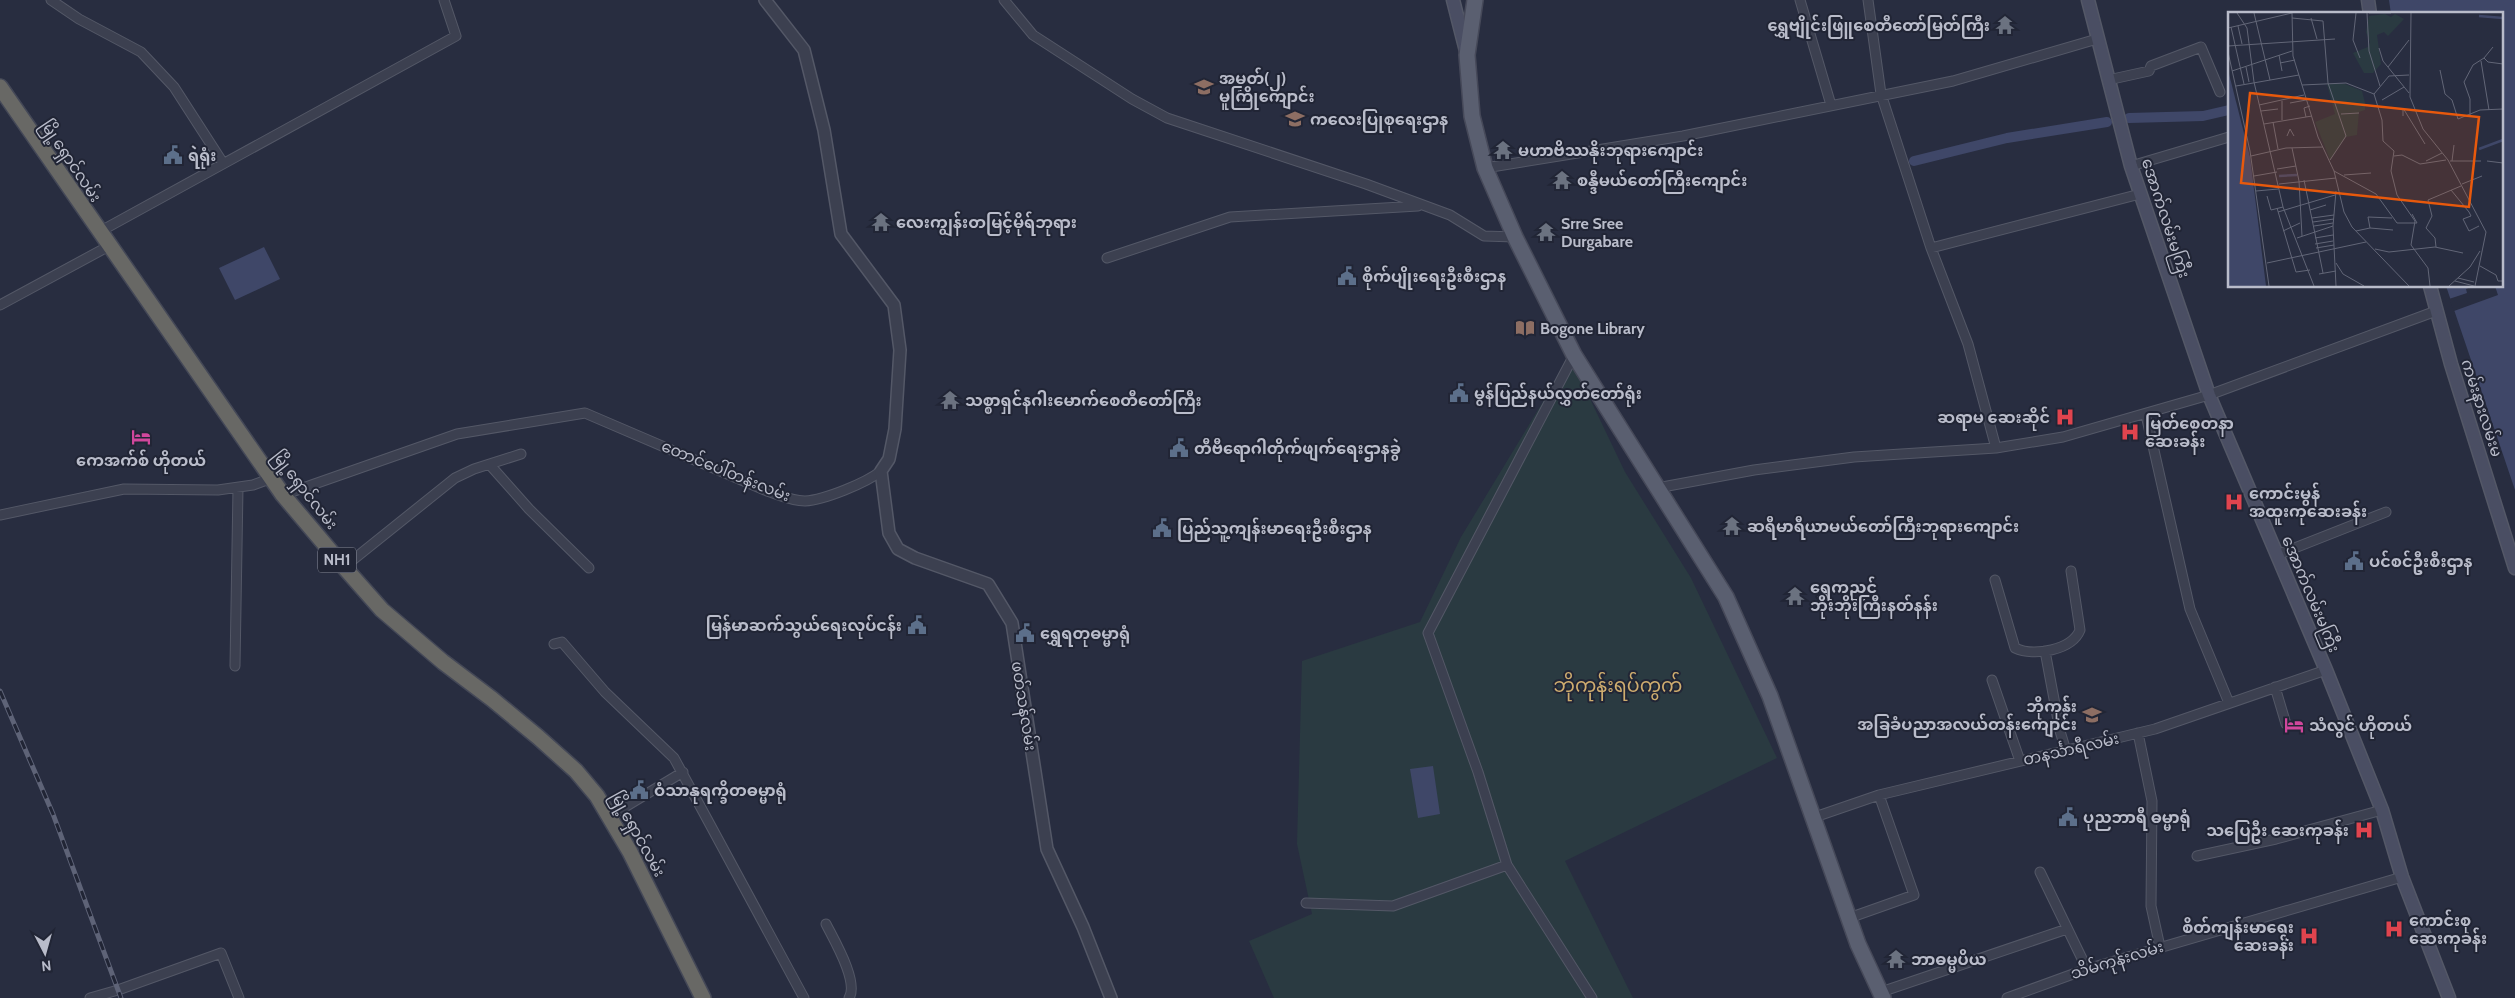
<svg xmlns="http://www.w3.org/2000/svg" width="2515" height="998" viewBox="0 0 2515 998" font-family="Cabin,'Noto Sans Myanmar',sans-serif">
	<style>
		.green { fill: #2a3a41 }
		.water { fill: #3f4768 }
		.pier { fill: #282d40 }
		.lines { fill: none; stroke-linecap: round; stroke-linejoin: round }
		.canal { stroke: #3f4768; stroke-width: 10 }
		.minor-casing { stroke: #545867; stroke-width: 11 }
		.tertiary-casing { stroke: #545867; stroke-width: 14 }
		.secondary-casing { stroke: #545867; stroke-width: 15 }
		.primary-casing { stroke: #464959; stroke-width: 18 }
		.trunk-casing { stroke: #444857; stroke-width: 18 }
		.minor { stroke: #3c4050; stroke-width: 9 }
		.tertiary { stroke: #3c4050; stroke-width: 11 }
		.secondary { stroke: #4a4e63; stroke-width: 12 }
		.primary { stroke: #5a5f70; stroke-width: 15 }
		.trunk { stroke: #686865; stroke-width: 15 }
		.rail-casing { stroke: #5e6377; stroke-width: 5 }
		.rail { stroke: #212535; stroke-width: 3; stroke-dasharray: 9; stroke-linecap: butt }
		.labels { text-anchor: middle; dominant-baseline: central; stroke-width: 4; stroke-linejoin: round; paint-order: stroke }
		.shield { fill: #212535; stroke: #8b8f9d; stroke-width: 1 }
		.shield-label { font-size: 15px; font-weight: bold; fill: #b9bcca }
		.poi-label { font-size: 16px; font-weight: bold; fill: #b9bcca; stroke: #212535; text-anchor: start }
		.street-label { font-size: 16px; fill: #b9bcca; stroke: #212535 }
		.quarter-label { font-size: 19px; fill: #cfad6f; stroke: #212535 }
		.inset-river { fill: none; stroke: #3f4768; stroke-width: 2.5 }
		.inset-road { fill: none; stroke: #626677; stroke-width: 1 }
		.view { fill: #e8590c; fill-opacity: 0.15; stroke: #e8590c; stroke-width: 2.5 }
		.inset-edge { fill: none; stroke: #b9bcca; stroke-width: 2.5 }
	</style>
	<rect width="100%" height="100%" fill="#282d40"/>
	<path class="green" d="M1570,357L1625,472L1691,578L1777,758L1565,861L1633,998H1274L1249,941L1312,914L1297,844L1302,661L1420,622L1461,537Z"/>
	<path class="water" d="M2389,0H2515V490L2446,286H2501V14H2391Z
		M264,247L280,279L235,300L219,268Z
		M1433,766L1440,814L1418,818L1410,769Z"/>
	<path class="pier" d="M2473,286H2495L2498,295L2454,311L2449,299L2467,293L2466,289Z"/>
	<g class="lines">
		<path class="canal" d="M2129,118L2203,116L2229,110
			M1914,161L2007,138L2107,122"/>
		<g class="minor-casing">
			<path id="minor" d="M51,0L79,19L141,52L174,87L223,163
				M1004,0L1033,35L1132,99L1167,118L1366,184L1450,215L1484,236L1515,237
				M1800,0L1831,105
				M1868,0L1881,94L1931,248L1968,344L1996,448
				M2108,80L2149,71L2151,66L2201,47L2220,92
				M2131,166L2229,137
				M1485,168L1683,136L1953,81L2097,39
				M99,232L456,36L444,0
				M1931,248L2140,194
				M1107,258L1230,217L1418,206
				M0,305L109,246
				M1574,355L1428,633L1478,772L1507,865L1592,998
				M2146,415L2190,609L2229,703
				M490,465L529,509L589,568
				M1657,488L1754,470L1854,457L1996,448L2063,437L2209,395L2436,311
				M283,495L457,434L585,413L767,491C779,495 792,501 805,501C824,500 866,483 881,471
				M0,515L124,489L218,490L253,485L272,478
				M2277,555L2386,512
				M344,567L455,478L474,469L521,454
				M1995,580L2015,648C2034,657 2072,650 2080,630L2071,571
				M554,644L562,642L605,692L674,758L804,998
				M2045,651L2060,731L2066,751
				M235,666L238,488
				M1992,680L2020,761
				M2275,687L2286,724
				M2138,733L2152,801L2151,906L2160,947
				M610,816L683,772
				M1812,818L1879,795L2155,729L2326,670
				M2197,856L2276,839L2382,810
				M2040,872L2087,969
				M1306,903L1393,906L1507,865
				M1849,918L1914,895L1879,795
				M826,924C834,940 859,982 849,998
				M1881,992L2067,929
				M90,998L118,990L221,953L239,998
				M2007,998L2087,969L2402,877"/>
		</g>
		<g class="tertiary-casing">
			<path id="tertiary" d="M765,0L804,50L824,130L841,234L894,305L900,350L895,429L889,459L881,471L889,533L898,549L915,558L988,584L1012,623L1047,849L1083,927L1111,998"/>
		</g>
		<g class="secondary-casing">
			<path id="secondary" d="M1453,0L1466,51
				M2088,0L2131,166L2209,395L2326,670L2382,810L2402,877L2449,998
				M2368,0L2370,14
				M2430,286L2451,364L2515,568"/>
		</g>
		<g class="primary-casing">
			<path id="primary" d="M1475,0L1467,55L1472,116L1485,168L1515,237L1574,355L1726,597L1770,696L1858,944L1883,998"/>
		</g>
		<g class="trunk-casing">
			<path id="trunk" d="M0,87L283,495L344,567L382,610L443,662L492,699L538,737L576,771L597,796L630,852L703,998"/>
		</g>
		<use href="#minor" class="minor"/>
		<use href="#tertiary" class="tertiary"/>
		<use href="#secondary" class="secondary"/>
		<use href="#primary" class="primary"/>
		<use href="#trunk" class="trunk"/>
		<g class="rail-casing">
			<path id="rail" d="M0,691L53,814L121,998"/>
		</g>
		<use href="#rail" class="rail"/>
	</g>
	<defs>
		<g id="temple-bare" transform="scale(1.5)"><path d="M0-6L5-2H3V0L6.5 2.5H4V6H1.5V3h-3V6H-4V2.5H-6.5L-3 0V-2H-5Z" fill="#6b7280" stroke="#212535" stroke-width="2.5" paint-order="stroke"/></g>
		<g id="school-bare" transform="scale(1.5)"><path d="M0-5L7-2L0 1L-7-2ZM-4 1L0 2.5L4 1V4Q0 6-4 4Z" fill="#8d6e63" stroke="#212535" stroke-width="2.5" paint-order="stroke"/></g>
		<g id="civic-bare" transform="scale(1.5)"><path d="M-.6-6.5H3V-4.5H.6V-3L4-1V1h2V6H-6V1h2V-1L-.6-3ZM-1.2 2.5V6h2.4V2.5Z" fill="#5c6f8a" stroke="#212535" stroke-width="2.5" paint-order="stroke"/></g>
		<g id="library-bare" transform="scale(1.5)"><path d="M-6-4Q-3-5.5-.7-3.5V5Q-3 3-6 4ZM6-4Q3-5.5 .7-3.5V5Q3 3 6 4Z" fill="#8d6e63" stroke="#212535" stroke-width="2.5" paint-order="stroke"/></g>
		<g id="hospital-bare" transform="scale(1.5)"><path d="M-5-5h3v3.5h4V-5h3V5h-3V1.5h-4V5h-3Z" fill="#e0444e" stroke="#212535" stroke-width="2.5" paint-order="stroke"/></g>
		<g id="hotel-bare" transform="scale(1.5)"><path d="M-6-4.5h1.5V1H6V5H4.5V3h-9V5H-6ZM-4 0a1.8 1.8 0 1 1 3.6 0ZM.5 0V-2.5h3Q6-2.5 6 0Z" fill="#d1479c" stroke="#212535" stroke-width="2.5" paint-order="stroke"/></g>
	</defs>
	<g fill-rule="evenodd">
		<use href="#temple-bare" x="2005" y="25"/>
		<use href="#school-bare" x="1204" y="87"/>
		<use href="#school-bare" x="1295" y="119"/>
		<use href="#temple-bare" x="1503" y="150"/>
		<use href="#civic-bare" x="173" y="155"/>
		<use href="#temple-bare" x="1562" y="180"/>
		<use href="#temple-bare" x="881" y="222"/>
		<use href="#temple-bare" x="1546" y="232"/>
		<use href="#civic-bare" x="1347" y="276"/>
		<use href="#library-bare" x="1525" y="328"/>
		<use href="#civic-bare" x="1459" y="393"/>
		<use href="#temple-bare" x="950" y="400"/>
		<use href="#hospital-bare" x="2065" y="417"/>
		<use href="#hospital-bare" x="2130" y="432"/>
		<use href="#hotel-bare" x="141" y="437"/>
		<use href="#civic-bare" x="1179" y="448"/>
		<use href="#hospital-bare" x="2234" y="502"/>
		<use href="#temple-bare" x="1732" y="526"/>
		<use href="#civic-bare" x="1162" y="528"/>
		<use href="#civic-bare" x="2354" y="561"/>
		<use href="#temple-bare" x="1795" y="596"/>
		<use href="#civic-bare" x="917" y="625"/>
		<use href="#civic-bare" x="1025" y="633"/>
		<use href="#school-bare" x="2092" y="715"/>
		<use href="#hotel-bare" x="2294" y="725"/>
		<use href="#civic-bare" x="639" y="790"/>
		<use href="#civic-bare" x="2068" y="817"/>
		<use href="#hospital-bare" x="2364" y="830"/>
		<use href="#hospital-bare" x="2394" y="929"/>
		<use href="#hospital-bare" x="2309" y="936"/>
		<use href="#temple-bare" x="1896" y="959"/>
	</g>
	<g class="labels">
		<rect class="shield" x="318" y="547.5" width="38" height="25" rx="4"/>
		<g class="shield-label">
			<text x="337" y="560">NH1</text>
		</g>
		<g class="poi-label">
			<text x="1990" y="25" text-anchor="end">ရွှေဗျိုင်းဖြူစေတီတော်မြတ်ကြီး</text>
			<text x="1219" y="78">အမှတ်(၂)<tspan x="1219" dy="18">မူကြိုကျောင်း</tspan></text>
			<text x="1310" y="119">ကလေးပြုစုရေးဌာန</text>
			<text x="1518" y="150">မဟာဗိဿနိုးဘုရားကျောင်း</text>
			<text x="188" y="155">ရဲရုံး</text>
			<text x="1577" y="180">စန္ဒီမယ်တော်ကြီးကျောင်း</text>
			<text x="896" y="222">လေးကျွန်းတမြင့်မိုရ်ဘုရား</text>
			<text x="1561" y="223">Srre Sree<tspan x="1561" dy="18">Durgabare</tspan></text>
			<text x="1362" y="276">စိုက်ပျိုးရေးဦးစီးဌာန</text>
			<text x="1540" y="328">Bogone Library</text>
			<text x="1474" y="393">မွန်ပြည်နယ်လွှတ်တော်ရုံး</text>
			<text x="965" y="400">သစ္စာရှင်နဂါးမောက်စေတီတော်ကြီး</text>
			<text x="2050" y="417" text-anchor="end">ဆရာမ ဆေးဆိုင်</text>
			<text x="2145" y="423">မြတ်စေတနာ<tspan x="2145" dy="18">ဆေးခန်း</tspan></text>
			<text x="1194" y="448">တီဗီရောဂါတိုက်ဖျက်ရေးဌာနခွဲ</text>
			<text x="141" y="460" text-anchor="middle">ကေအက်စ် ဟိုတယ်</text>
			<text x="2249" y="493">ကောင်းမွန်<tspan x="2249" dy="18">အထူးကုဆေးခန်း</tspan></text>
			<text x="1747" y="526">ဆရီမာရီယာမယ်တော်ကြီးဘုရားကျောင်း</text>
			<text x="1177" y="528">ပြည်သူ့ကျန်းမာရေးဦးစီးဌာန</text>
			<text x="2369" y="561">ပင်စင်ဦးစီးဌာန</text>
			<text x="1810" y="587">ရွှေကညင်<tspan x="1810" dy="18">ဘိုးဘိုးကြီးနတ်နန်း</tspan></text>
			<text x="902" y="625" text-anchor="end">မြန်မာဆက်သွယ်ရေးလုပ်ငန်း</text>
			<text x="1040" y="633">ရွှေရတုဓမ္မာရုံ</text>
			<text x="2077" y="706" text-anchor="end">ဘိုကုန်း<tspan x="2077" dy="18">အခြခံပညာအလယ်တန်းကျောင်း</tspan></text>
			<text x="2309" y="725">သံလွင် ဟိုတယ်</text>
			<text x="654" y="790">ဝံသာနုရက္ခိတဓမ္မာရုံ</text>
			<text x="2083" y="817">ပုညဘာရီ ဓမ္မာရုံ</text>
			<text x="2349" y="830" text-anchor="end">သပြေဦး ဆေးကုခန်း</text>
			<text x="2409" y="920">ကောင်းစု<tspan x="2409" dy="18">ဆေးကုခန်း</tspan></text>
			<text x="2294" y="927" text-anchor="end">စိတ်ကျန်းမာရေး<tspan x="2294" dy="18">ဆေးခန်း</tspan></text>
			<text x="1911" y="959">ဘာဓမ္မပိယ</text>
		</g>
		<g class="street-label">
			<text transform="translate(71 161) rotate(56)">မြို့ရှောင်လမ်း</text>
			<text transform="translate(2166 218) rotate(72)">အောက်လမ်းမကြီး</text>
			<text transform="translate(2482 408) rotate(72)">ကမ်းနားလမ်းမ</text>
			<text transform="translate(726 471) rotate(22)">တောင်ပေါ်တန်းလမ်း</text>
			<text transform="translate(305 490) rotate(52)">မြို့ရှောင်လမ်း</text>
			<text transform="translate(2311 594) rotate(67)">အောက်လမ်းမကြီး</text>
			<text transform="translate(1024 706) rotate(81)">ဖတ်သန်လမ်း</text>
			<text transform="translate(2071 749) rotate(-13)">တနင်္သာရီလမ်း</text>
			<text transform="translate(638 834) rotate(61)">မြို့ရှောင်လမ်း</text>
			<text transform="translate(2117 960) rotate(-17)">သိမ်ကုန်းလမ်း</text>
		</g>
		<g class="quarter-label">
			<text x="1618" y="685">ဘိုကုန်းရပ်ကွက်</text>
		</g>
	</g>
	<g transform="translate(2228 12)">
		<rect width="275" height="275" fill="#282d40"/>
		<path d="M157,2L163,5L167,2L176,7L160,24L156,20L149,23L153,52L145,61H136L125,41L140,35L142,30L138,20L141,4ZM99,72H117L134,79L137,91V98L131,100L129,123L118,125L102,148L87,110L107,102Z" fill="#2a3a41"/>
		<path d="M0,58L22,145L38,274H0Z" fill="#3f4768"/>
		<path class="inset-river" d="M251,4L275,6M251,137L275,128M51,164L69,163"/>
		<path class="inset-road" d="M9,1L19,16L26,70L55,195L86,274M26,1L42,68M64,1L65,44L90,125L106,159L116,200L124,215L181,274M128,1L125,28L132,46M139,1L141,39L152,74M141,1H163M183,1L182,85L195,117L220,148L258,220L247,274M64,6L95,9L100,71L118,124L102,148M83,6L89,27M10,14L14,32M3,15L16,72M0,16L64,1M0,34L107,27M265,35L256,46L260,50L275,52M151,36L155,49L181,81M0,40L22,139L41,274M51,43L54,59M253,49L261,98M52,51L67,48M18,55L21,70M160,55L181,28M212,58L217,82L224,88L230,107L252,98L275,97M4,59L64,39M74,73L118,71L146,82L161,64L181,63M8,74L71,63M146,82L154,108L155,129L166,139L163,159L169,183L187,209L183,233L200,256L202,274M154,88L176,75M62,91L78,88M31,93L76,83M33,99L50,97M113,102L131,101M175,104V96L197,132M242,104V87L236,70L245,53L256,46M78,105L76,96L82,94M54,108V89M45,110L50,137M36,112L84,104M59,124L62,117L66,124M64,136L71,169L74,224M23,144L58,136L95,135M166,144L174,143L192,152L218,148M198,149L214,141M222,149H253M224,149L226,133M259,149L275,151M49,157L68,154M106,159L148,182L169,211H189L184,202M116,163L143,161M26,164L49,160M76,168L95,261M51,172L108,166M234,172L254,164M223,178L241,200L243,204L235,207L241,219L251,214M28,179L50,177M39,184L43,198L55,195M49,196L68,260L82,258M82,198L98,193M50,200L107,183M84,206L106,203M85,210L106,207M86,214L105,211M142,216L140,205L164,206M55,219L72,211M128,219L142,216L165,218M69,226L105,214M87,226L105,223M87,232L105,229M208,235L207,226L198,216L204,204L200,188L233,174M88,236L106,233M147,237L161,240L207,235L235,241M39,251L138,230M108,251L115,262L136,274M252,254L268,263L270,269H275M91,262L108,259M230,266L246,270M227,269L246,274M108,274L105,214L108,179M221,274L242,255L252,239"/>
		<path class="view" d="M22,81L251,105L241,195L13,171Z"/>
		<rect width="275" height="275" class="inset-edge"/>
	</g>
	<g transform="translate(45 953) rotate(174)" stroke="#212535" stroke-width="4" paint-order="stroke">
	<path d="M0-4L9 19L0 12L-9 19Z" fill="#b9bcca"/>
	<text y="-8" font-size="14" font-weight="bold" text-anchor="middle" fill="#b9bcca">N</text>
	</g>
</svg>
